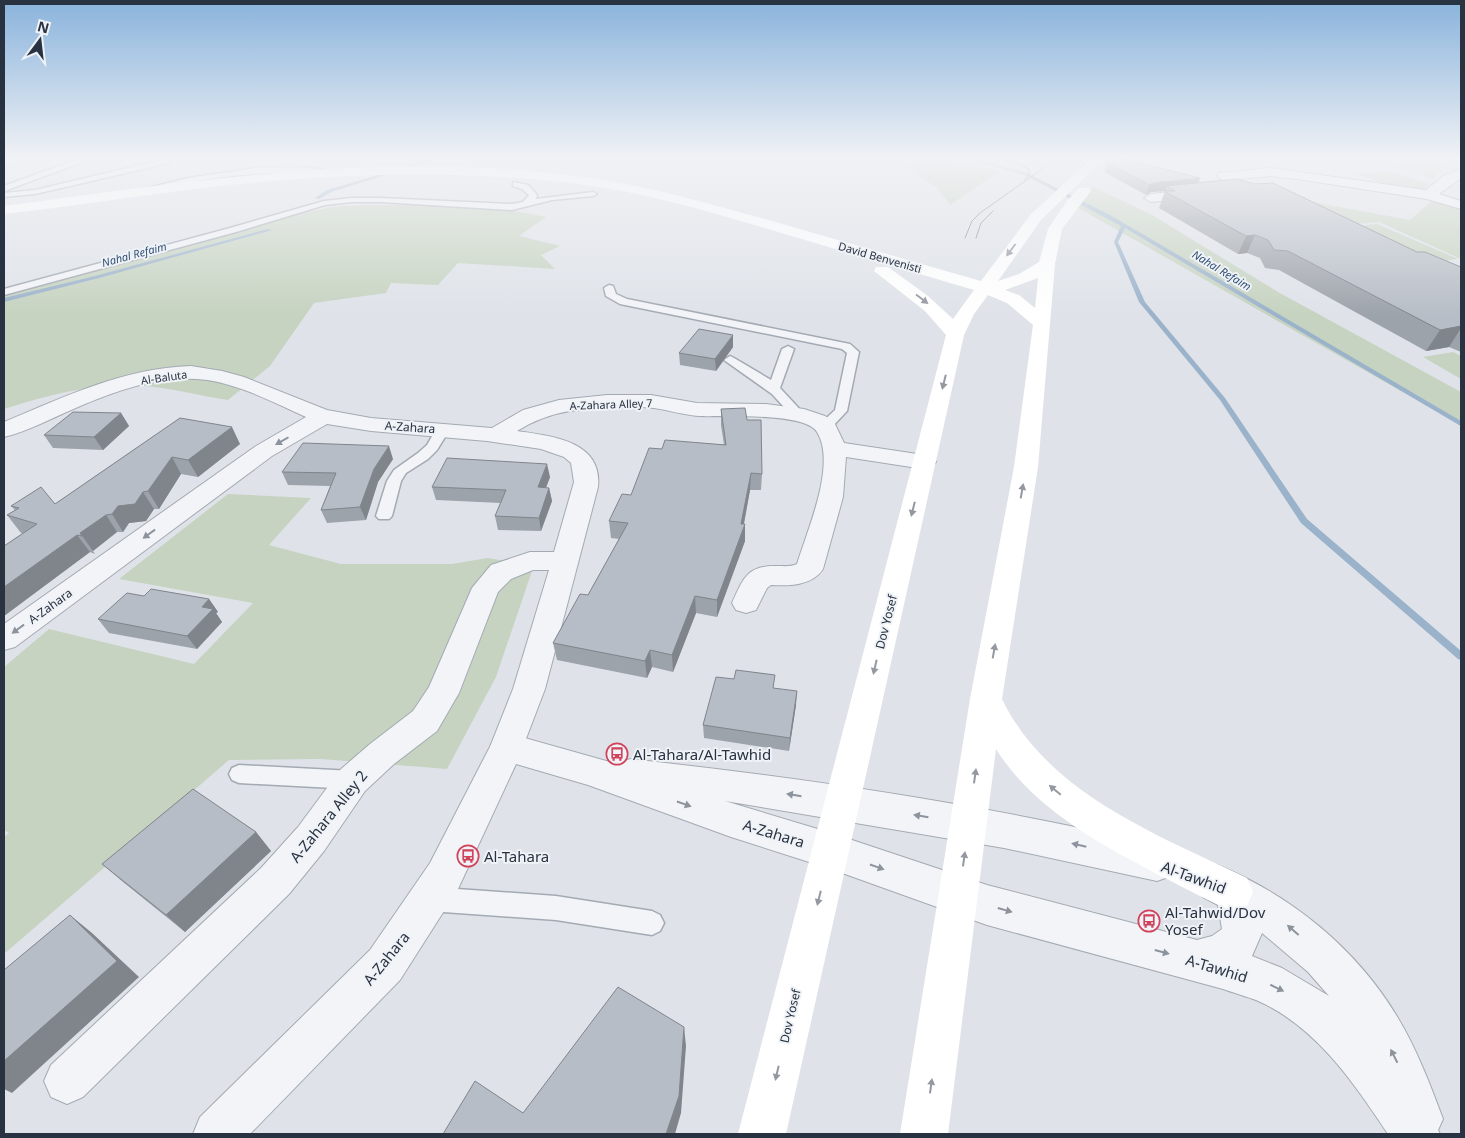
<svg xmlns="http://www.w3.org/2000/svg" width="1465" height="1138" viewBox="0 0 1465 1138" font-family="'Noto Sans',sans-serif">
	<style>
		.green { fill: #c6d3c0 }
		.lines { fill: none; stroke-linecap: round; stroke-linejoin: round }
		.stream { fill: #9ab2ca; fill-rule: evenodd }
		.service-casing { stroke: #a4aab3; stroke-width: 3 }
		.minor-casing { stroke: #a4aab3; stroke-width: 2 }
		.tertiary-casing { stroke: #a4aab3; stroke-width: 2 }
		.service { fill: #f2f4f7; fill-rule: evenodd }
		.minor { fill: #f2f4f7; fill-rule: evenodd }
		.tertiary { fill: #f2f4f7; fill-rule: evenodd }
		.secondary { fill: #fff; fill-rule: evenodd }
		.tram { stroke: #798393; stroke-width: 1 }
		.wall { fill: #9da3aa }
		.shaded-wall { fill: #80848b }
		.building { fill: #b7bdc6; stroke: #80848b }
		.oneway { fill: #9498a0 }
		.oneway2 { fill: #8d939c }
		.labels { text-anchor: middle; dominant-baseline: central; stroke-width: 4; stroke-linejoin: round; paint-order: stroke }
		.far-water-label { font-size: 11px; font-style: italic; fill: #315175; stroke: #eff2f6 }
		.far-street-label { font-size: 11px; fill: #283241; stroke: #eff2f6 }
		.street-label { font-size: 12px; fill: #283241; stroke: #eff2f6 }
		.near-poi-label { font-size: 15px; fill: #283241; stroke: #eff2f6; text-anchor: start }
		.near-street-label { font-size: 15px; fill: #283241; stroke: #eff2f6 }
	</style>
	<rect width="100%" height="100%" fill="#dfe3e9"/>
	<path class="green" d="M869,157H929L1000,171L950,205L937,188L904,165Z
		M1432,157L1445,164L1446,168L1432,179L1369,158Z
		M1390,171L1429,184L1423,190L1385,184L1357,174Z
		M1093,187L1152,215L1278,292L1461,392V425L1075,206Z
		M1290,198L1410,220L1434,199L1461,208V259L1379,222L1335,226Z
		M363,205H483L546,217L519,236L560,246L541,255L555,269L458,263L438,285L391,283L386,293L314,303L270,366L228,400C200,396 172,388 144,386C93,383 51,394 4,409V296L275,220L330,207Z
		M1377,224L1458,259L1420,264L1340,228Z
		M1453,352L1461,356V379L1423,357Z
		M228,494L311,498L269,545L341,564H452L487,558L534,565L496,677L447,769L321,759L229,760L4,954V837L9,833L4,830V667L49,629L194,664L253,603L119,579Z"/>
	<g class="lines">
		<path class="stream" d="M439,157H445L331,192L319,199L315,198L327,190Z
			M959,157H966L1027,173L1110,215L1461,421V426L1459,425L1125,228L1118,242L1145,302L1225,398L1307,519L1461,651V660L1458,659L1301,523L1220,400L1139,302L1114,242L1121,226L1025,175Z
			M268,229L272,230L99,278L4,302V298L95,276Z"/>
		<g class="service-casing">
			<path id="service" d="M84,157L91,159L4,191V186Z
				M1076,157C1085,157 1089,157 1093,166L1086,168L1084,162Z
				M166,159H169V163L35,194L4,197V193L35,190Z
				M256,168C271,168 317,165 328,172L324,174C262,169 204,178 144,192L140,190L188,178Z
				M513,182L528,185L537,195L536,199L593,192L597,194L593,196L552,200L512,210L381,202H352L325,205L236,232L4,295V289L230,228L324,201L352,198H381L512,204L523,202L529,195L522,189L513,186Z
				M609,285L613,286L616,294L627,299L850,344L859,352L847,411L831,428H821L819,425L835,410L847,353L842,349L620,304L606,296L604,288Z
				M788,346L794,349L780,388L806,416L800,420L795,419L772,394L724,360L730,356L734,358L771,380L782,349Z
				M443,425L450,429L437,450L428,459L406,473L401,481L392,516L389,519H379L376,516L387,481L394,470L418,453L427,445L438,426Z
				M239,765L353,771L360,774L363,780L360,786L353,789L239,783L232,780L229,774L232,768Z
				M429,887L556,896L652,911L660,915L664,923L660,931L652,935L556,920L429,911L421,907L417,899L421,891Z"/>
		</g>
		<g class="minor-casing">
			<path id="minor" d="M1271,168L1426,190L1445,175L1461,169V178L1439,194L1461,201V209L1427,199L1297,179L1271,176L1239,179L1249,186L1245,192L1240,193L1151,202L1144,198L1151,194L1232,186L1217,176L1219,173Z
				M191,366L222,371L244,377L327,410L371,418L492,428L523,410L559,400L607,395H651L697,403L766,404L804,409L825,416L834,422L844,443L924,455L932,457L936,462L932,467L924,469L846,457L843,497L823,569C812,586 789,586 771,585L767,588L756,610L746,613L736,610L732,603C743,579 747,565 777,566C784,566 791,567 797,564C807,531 837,464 817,432C805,412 722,417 699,416C683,415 669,410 654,408C626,405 597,408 570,411C551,414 533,421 517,431C552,436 603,441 598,487L545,689L519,757L507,761L495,757L490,747L513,689L549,570H533L511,579L498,592L459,693L437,731L394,764L365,791L324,851L289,894L83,1097L67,1104L51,1097L44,1081L51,1065L261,868L298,827L341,769L370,744L413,711L429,687L472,588L491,565L530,552H554L574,482L571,463L564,457L541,449L487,441L371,431L327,424L272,456L15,647L4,650V624L256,446L306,417C275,403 241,385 207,380C162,374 118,390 78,407C54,417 29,431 4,437V422C64,397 124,368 191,366Z"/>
		</g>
		<g class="tertiary-casing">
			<path id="tertiary" d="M10,157H28L26,160L4,167V159Z
				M507,733L617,764L630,759C805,778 986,805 1157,845L1171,850L1176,863L1171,876L1157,881L1004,848L725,801L831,833L987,885L1197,940L1212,936L1222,929L1218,905L1203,897L1197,884L1203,871L1217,865C1291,895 1357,949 1398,1018C1417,1050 1430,1084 1443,1119L1438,1130L1440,1134H1388C1353,1082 1316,1026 1256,1000C1245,996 1234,993 1223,989L987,925L831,869L731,837L588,785L516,764L458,889L400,980L250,1134H193L200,1117L370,950L430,863L495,737ZM1262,933L1308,972L1329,996L1282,968L1252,956Z"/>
		</g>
		<use href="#service" class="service"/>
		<use href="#minor" class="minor"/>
		<use href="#tertiary" class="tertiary"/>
		<path class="secondary" d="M1093,157H1106L1041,220L998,281L1019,274L1039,262L1048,229L1067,201L1079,188H1089L1091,191L1062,229L1055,264L1038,467L1002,699C1048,794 1158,835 1247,878L1253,892L1247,906L1233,911C1208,901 1185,888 1161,876C1100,844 1034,809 996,749L948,1134H900L970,699L1014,467L1033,325L1007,303L988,295L974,314L964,335L786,1134H738L946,335L925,311L874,271L876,267H888L928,296L953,319L974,290C904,269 834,249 765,228C706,211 647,193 586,185C465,169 342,173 220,186C148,194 76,206 4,214V206C197,180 395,149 590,178C655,187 717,206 779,223C846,242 913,262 981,281L1031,214ZM1038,278L1035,308L1019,295L1005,290Z
			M1453,157H1461V162Z"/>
		<path class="tram" d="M1003,157L1029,169V175L1025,180
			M965,238L972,221L980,213L1059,157
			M976,238L981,223L993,211"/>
	</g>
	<path class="wall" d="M1107,162L1199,183L1461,267V352L1449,347L1426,351L1279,270L1265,268L1260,258L1247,253L1238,254L1159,208L1165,191L1151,192L1146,195L1104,172Z
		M733,347L716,371L680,365L679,353Z
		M721,409L747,420L762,474L761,490H750L744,524L745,541L717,617L696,613L673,672L652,667L647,678L557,660L553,643L588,595L619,539L611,538L609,521L631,495L662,449L724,445L721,425Z
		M121,413L129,426L103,450L53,448L44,435Z
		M180,418L240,444L198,477L181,474L159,509H154L146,521L129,523L123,532H117L93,551L95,554L90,552L4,616V546L23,533H21L7,515L15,510L11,506L55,504Z
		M393,459L378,482L366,520L327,523L321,510L330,486L288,485L282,472Z
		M550,477L546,488H549L552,501L541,531L498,530L495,516L501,503L436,500L432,487Z
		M144,596L209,599L218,612L216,613L222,622L197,649L109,633L98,619Z
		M774,688L796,705L789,751L704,738L703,725Z
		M256,832L271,851L185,932L123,882L102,864Z"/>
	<path class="shaded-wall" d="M1200,178L1197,188L1166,186L1165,191L1151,192L1146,195L1149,185L1154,183Z
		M1255,235L1247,253L1238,254L1246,236Z
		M1461,326V328L1449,347L1426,351L1440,330Z
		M733,335V347L716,371L715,359Z
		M121,413L129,426L103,450L94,437Z
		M232,427L240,444L198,477L188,460Z
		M389,446L393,459L378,482L366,520L360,507L374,469Z
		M172,457L181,474L159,509L148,491Z
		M547,464L550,477L541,500L538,487Z
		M751,473L750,490L743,528L745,524V541L717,617V600L741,524Z
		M549,488L552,501L541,531L539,518Z
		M143,492L154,509L146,521L129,523L123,532L112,514L118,506Z
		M106,515L117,532L93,551L80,533Z
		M77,535L90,552L4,616V587Z
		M695,596L696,613L673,672L672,655Z
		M209,599L218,612L216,613L222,622L197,649L187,636L202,607Z
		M650,650L652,667L647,678L645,661Z
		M797,691L796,705L789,751L790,738Z
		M256,832L271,851L185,932L166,915Z
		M70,915L92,933L139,977L12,1093L4,1089V1061Z
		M684,1027L686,1046L681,1113L675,1134H666Z"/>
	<path class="building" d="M1109,157H1115L1200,178L1154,183L1149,185L1107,162Z
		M1236,179L1255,184L1273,183L1417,252H1425L1461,267V326L1440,330L1288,251L1274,250L1268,240L1255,235L1246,236L1164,191H1175L1166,186Z
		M699,329L733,335L715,359L679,353Z
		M745,408L747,420H761L762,474L751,473L741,524H745L717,600L695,596L672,655L650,650L645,661L553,643L580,594L588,595L628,523L609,521L622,494L631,495L649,448L662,449L665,440L726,445L721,409Z
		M73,412L121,413L94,437L44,435Z
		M180,418L232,427L188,460L172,457L148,491L143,492L135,504L118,506L112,514L106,515L80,533L82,536L77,535L4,587V546L37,524L7,515L19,508L11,506L41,487L55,504Z
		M303,443L389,446L374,469L360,507L321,510L336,473L282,472Z
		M447,458L547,464L538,487L549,488L539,518L495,516L506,490L432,487Z
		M151,589L209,599L202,607L213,609L187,636L98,619L127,593L144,596Z
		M736,670L775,675L773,688L797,691L790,738L703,725L716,677L734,679Z
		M193,789L256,832L166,915L102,864Z
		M70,915L117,961L4,1061V970Z
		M618,987L684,1027L679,1096L666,1134H443L475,1081L523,1113Z"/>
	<defs><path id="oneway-solid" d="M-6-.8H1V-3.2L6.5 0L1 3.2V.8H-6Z" transform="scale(1.25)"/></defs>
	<g class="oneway">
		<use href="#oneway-solid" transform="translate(1011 250) rotate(127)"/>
		<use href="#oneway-solid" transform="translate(922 299) rotate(37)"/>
		<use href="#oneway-solid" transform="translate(944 382) rotate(104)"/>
		<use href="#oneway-solid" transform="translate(1022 491) rotate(-80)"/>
		<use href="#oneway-solid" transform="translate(913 509) rotate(104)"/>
		<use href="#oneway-solid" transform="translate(994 651) rotate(-80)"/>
		<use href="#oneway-solid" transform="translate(875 667) rotate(103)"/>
		<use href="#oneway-solid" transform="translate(975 776) rotate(-82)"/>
		<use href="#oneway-solid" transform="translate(1055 790) rotate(-140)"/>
		<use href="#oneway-solid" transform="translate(964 859) rotate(-82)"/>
		<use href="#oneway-solid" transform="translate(819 898) rotate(104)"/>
		<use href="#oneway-solid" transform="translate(777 1073) rotate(103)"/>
		<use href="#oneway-solid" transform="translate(931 1086) rotate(-82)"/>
	</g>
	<g class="oneway2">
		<use href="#oneway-solid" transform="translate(282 441) rotate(150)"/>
		<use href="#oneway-solid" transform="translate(149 534) rotate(144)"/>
		<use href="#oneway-solid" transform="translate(18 629) rotate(144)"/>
		<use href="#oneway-solid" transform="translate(794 795) rotate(-171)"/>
		<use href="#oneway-solid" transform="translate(684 804) rotate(19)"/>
		<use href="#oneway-solid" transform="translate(921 816) rotate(-171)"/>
		<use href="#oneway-solid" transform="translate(1079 845) rotate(-167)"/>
		<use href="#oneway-solid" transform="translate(877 867) rotate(19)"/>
		<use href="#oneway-solid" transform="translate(1005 910) rotate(16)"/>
		<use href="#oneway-solid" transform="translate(1293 930) rotate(-139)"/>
		<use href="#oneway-solid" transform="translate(1162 952) rotate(15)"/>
		<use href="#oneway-solid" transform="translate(1277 988) rotate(26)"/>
		<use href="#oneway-solid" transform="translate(1394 1056) rotate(-117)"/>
	</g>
	<linearGradient id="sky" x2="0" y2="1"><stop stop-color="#89b3dc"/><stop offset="0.5" stop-color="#f1f2f5"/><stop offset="1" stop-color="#f1f2f5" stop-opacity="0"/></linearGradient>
	<rect width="1465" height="316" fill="url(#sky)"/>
	<defs>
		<g id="bus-ring" transform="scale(1.125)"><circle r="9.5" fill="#eff2f6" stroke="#d1425b" stroke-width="1.5"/><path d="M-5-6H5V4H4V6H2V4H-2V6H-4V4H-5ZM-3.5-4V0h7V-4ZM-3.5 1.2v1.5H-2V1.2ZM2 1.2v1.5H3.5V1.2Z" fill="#d1425b"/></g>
	</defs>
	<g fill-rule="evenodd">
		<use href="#bus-ring" x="617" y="754"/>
		<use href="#bus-ring" x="468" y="856"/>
		<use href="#bus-ring" x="1149" y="921"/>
	</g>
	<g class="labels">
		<g class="far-water-label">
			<text transform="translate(134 254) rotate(-15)">Nahal Refaim</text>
			<text transform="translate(1222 270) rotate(31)">Nahal Refaim</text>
		</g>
		<g class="far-street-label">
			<text transform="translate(880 257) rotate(16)">David Benvenisti</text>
			<text transform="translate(164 377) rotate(-8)">Al-Baluta</text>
			<text transform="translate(611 404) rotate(-2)">A-Zahara Alley 7</text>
		</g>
		<g class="street-label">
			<text transform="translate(410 427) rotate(4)">A-Zahara</text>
			<text transform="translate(50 606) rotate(-36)">A-Zahara</text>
			<text transform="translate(886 622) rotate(-76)">Dov Yosef</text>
			<text transform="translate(790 1016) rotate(-77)">Dov Yosef</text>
		</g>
		<g class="near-poi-label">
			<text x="633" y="754">Al-Tahara/Al-Tawhid</text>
			<text x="484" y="856">Al-Tahara</text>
			<text x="1165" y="912">Al-Tahwid/Dov<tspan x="1165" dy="17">Yosef</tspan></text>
		</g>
		<g class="near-street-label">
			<text transform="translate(328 816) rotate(-51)">A-Zahara Alley 2</text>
			<text transform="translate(774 833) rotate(17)">A-Zahara</text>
			<text transform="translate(1194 877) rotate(20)">Al-Tawhid</text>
			<text transform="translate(386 958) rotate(-51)">A-Zahara</text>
			<text transform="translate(1217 968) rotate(17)">A-Tawhid</text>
		</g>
	</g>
	<rect width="1465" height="1138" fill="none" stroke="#283241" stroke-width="10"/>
	<g transform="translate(40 40) rotate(15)" stroke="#eff2f6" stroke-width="4" paint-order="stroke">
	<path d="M0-4L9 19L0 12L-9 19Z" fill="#283241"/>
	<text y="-8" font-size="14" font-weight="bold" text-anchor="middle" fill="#283241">N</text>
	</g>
</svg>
